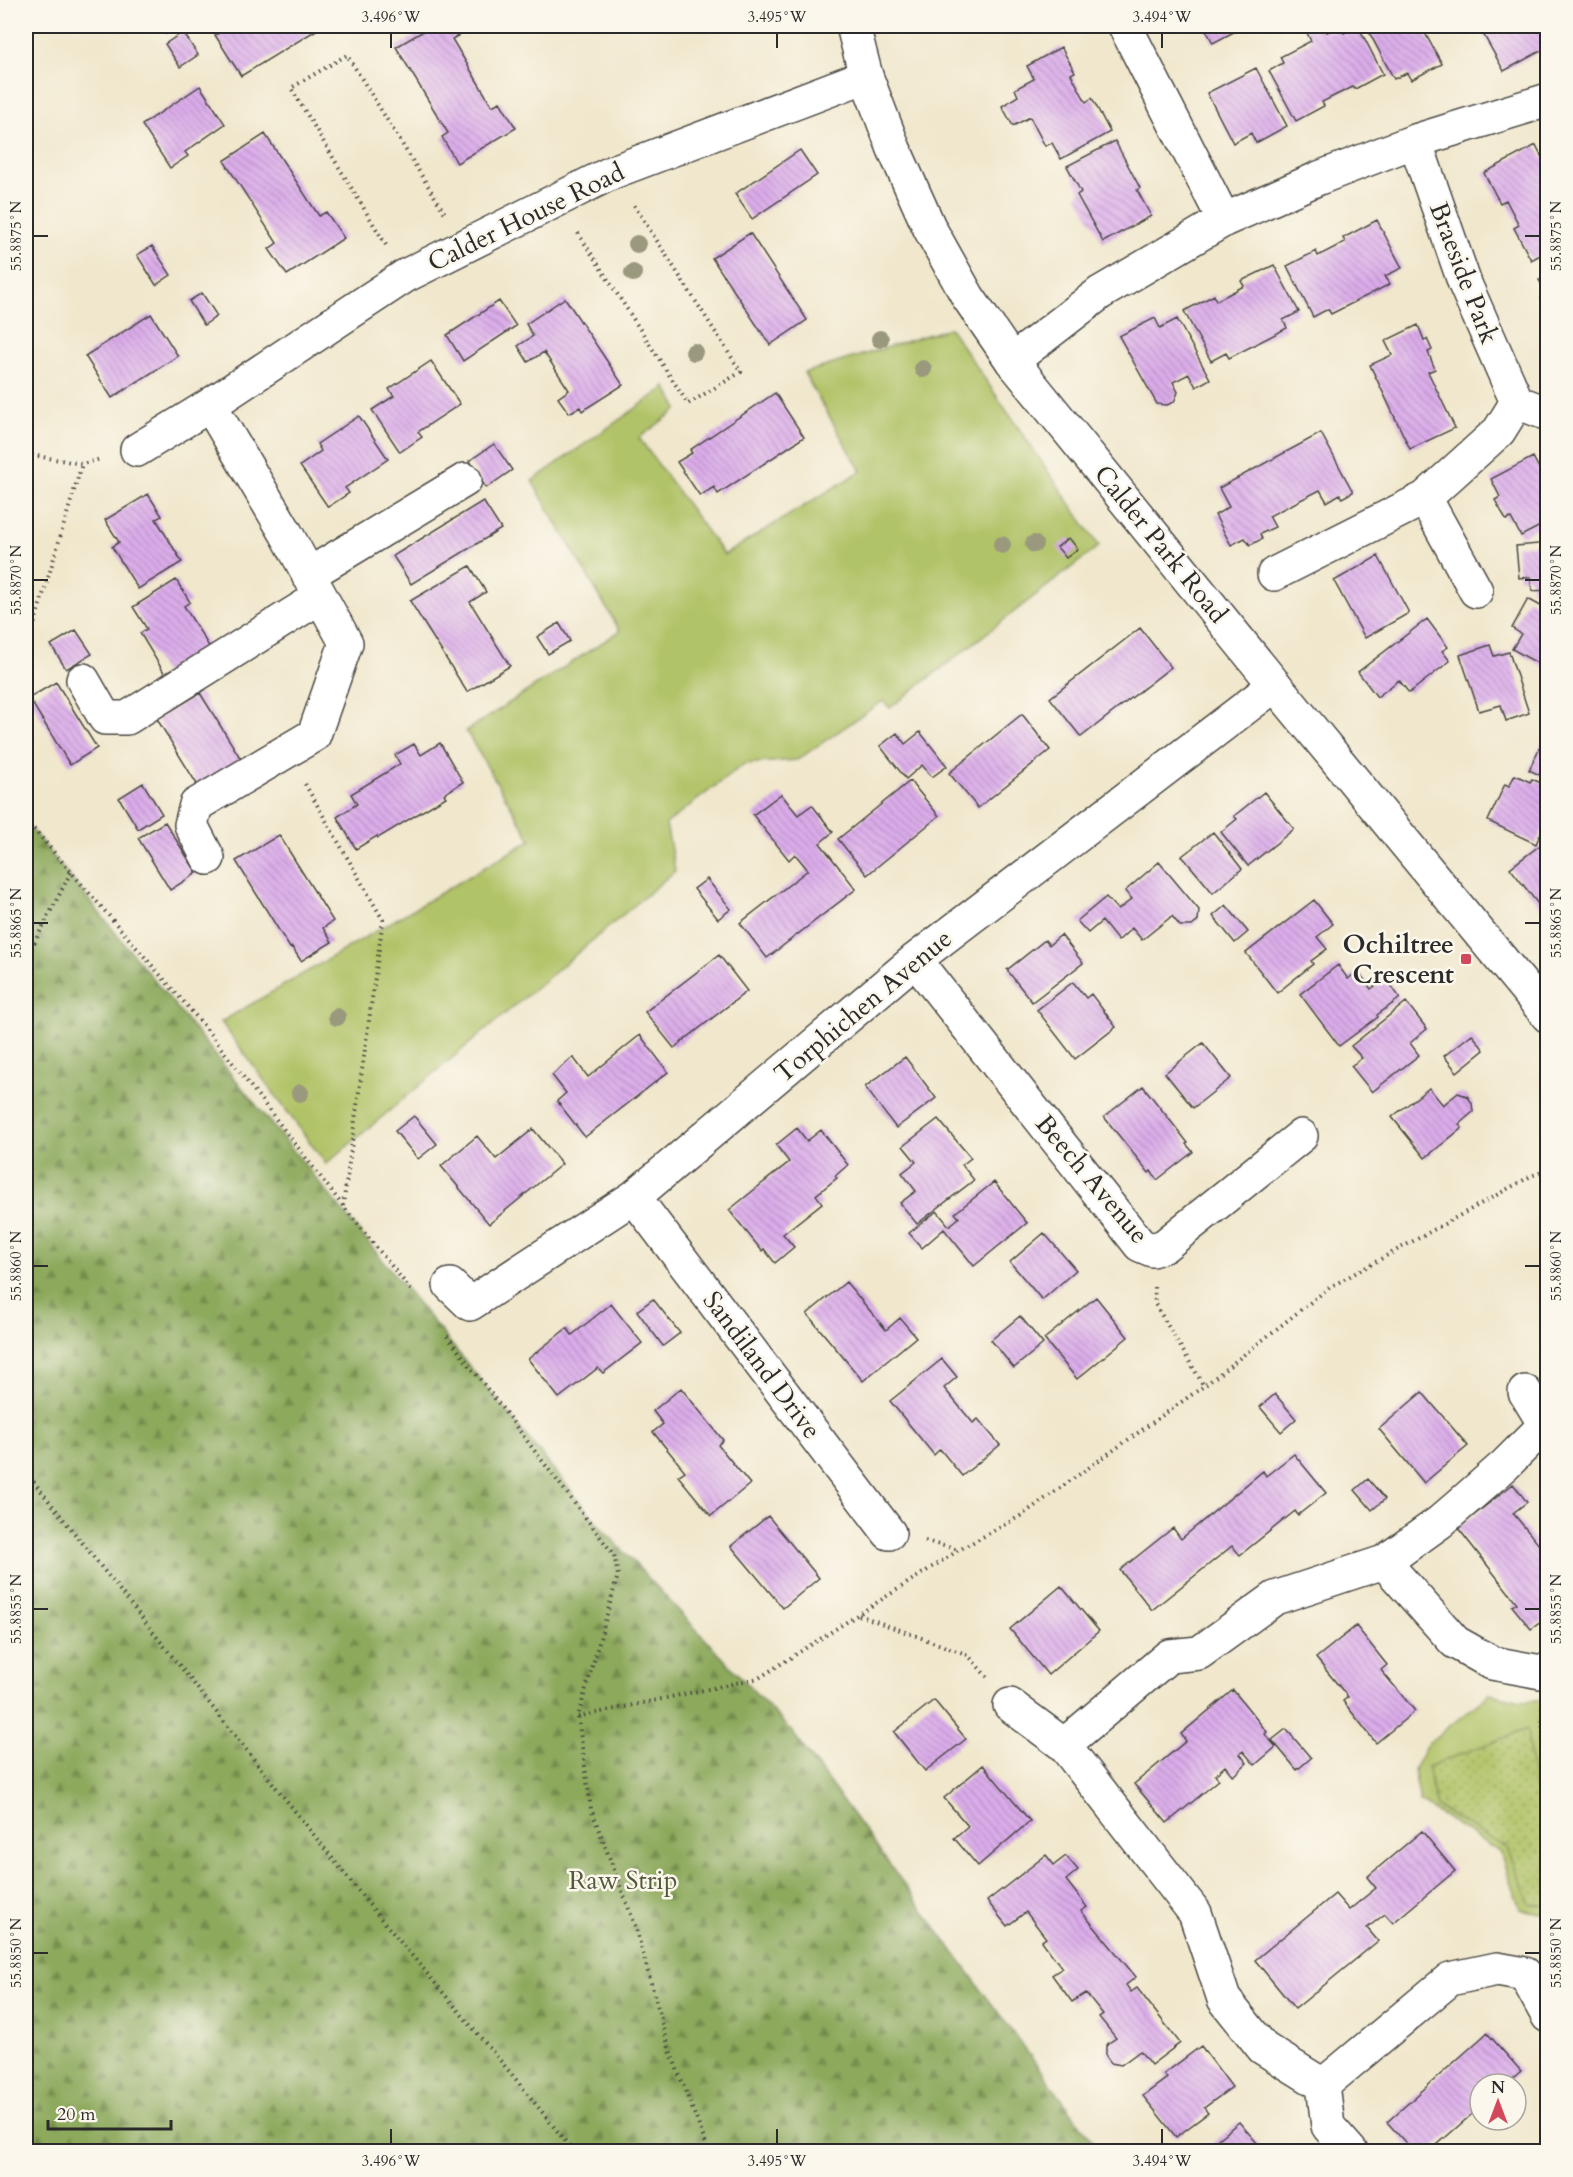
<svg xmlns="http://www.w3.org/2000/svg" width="1573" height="2177" viewBox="0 0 1573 2177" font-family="Cardo,serif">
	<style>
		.green { fill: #b1c367; stroke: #6e7749; stroke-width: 1.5 }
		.forest { fill: url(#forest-firs); stroke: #5c6a44; stroke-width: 1.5 }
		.park { fill: url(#park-dots); stroke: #6e7749; stroke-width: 1.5 }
		.building { fill: url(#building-back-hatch) }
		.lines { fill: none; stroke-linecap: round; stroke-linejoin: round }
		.minor-casing { stroke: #494743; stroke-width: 36 }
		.major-casing { stroke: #494743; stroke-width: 36 }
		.path { stroke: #494743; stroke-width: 4; stroke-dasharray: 1.5 4.5; stroke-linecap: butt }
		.minor { stroke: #fff; stroke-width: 33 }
		.major { stroke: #fff; stroke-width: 33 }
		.tree { fill: #9a997d }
		.ticks { fill: none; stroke: #2b2b2b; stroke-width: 2 }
		.poi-dot { fill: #d1495b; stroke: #fbf7ec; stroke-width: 2 }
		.labels { text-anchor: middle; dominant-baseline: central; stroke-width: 5; stroke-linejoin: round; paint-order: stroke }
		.street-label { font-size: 26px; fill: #2b2b2b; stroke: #fbf7ec }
		.poi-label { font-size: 26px; font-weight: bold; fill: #2b2b2b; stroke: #fbf7ec; text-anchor: end }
		.park-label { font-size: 26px; fill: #53593d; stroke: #fbf7ec }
		.neatline { fill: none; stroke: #2b2b2b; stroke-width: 2 }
		.ticks-label { font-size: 15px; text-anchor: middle; fill: #2b2b2b }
	</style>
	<defs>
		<pattern id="forest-firs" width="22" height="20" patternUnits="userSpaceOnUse" patternTransform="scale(1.5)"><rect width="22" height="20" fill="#8ca95c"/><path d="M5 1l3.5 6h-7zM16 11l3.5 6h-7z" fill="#738a4c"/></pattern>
		<pattern id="park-dots" width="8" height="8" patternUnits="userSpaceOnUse" patternTransform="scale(1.5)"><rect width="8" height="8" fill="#b1c367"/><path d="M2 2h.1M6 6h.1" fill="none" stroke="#909f55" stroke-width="1.8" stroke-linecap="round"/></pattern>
		<pattern id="building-back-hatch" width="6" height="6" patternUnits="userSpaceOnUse" patternTransform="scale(1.5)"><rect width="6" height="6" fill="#dcadeb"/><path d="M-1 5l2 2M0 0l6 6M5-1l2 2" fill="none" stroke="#b38dbf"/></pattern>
	</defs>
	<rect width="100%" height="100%" fill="#fbf7ec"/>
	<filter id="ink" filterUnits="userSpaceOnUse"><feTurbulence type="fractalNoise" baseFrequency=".0167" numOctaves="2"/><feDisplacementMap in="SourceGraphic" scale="12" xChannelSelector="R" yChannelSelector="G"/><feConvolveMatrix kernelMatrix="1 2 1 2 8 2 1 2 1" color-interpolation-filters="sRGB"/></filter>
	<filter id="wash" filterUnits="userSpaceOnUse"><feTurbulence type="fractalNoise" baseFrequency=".008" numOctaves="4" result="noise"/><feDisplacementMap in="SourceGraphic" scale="24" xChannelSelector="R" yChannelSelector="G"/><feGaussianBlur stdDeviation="1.35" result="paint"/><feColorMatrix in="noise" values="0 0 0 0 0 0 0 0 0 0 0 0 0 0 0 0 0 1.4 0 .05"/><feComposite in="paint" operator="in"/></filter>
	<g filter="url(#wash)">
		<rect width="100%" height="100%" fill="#f0e7cc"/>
		<path class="green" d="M950,328L1099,546L890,708L883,701L797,760L744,764L666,824L675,871L326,1164L221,1022L531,840L466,731L620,631L532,481L666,387L678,409L639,438L724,555L861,471L804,373Z
			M1490,1694L1522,1701L1547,1699V1914L1520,1909L1500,1852L1420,1802L1414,1769L1428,1743Z"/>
		<path class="forest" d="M26,823L598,1524L792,1732L1100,2151H26Z"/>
		<path class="park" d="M1527,1729L1533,1780L1547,1837V1905L1530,1904L1507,1848L1437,1807L1427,1767Z"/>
		<g id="blocks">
			<path class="building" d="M160,26H178L166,34Z
				M231,26H323L241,76L215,35Z
				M432,26H462L465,32L452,39L492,106L500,102L516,128L457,163L442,137L448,133L396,47Z
				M1204,26H1245L1213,43Z
				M1307,26H1323L1327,32L1340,26L1344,33L1358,26L1383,74L1355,89L1353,87L1338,94L1322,102L1324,106L1296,121L1269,71L1283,63L1280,57L1311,41L1304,27Z
				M1381,26H1421L1442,64L1411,80L1407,73L1394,79L1369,32Z
				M1490,26H1548V47L1504,71L1481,30Z
				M183,32L198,55L180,67L165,44Z
				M1061,47L1075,72L1071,74L1086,102L1092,98L1110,132L1061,159L1052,143L1045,146L1030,117L1013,126L1002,106L1018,96L1015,89L1034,79L1027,66Z
				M1256,68L1287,126L1256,143L1251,133L1233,143L1207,93Z
				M200,86L225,124L185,152L188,156L170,168L142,125Z
				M265,134L319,216L326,212L344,238L287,275L269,249L277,243L224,161Z
				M1115,141L1140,188L1137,190L1151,216L1103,242L1077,195L1081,192L1067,166Z
				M1536,145L1543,159L1546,157L1548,159V251L1531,260L1514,228L1519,225L1506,200L1500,203L1484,173Z
				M800,150L817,175L752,219L735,194Z
				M1377,220L1402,268L1385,276L1390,284L1331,314L1328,309L1313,317L1287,266L1316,251L1318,256L1345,242L1343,238Z
				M750,233L807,320L770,345L712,258Z
				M152,246L171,275L156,285L137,255Z
				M1274,265L1299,312L1283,320L1287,328L1229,358L1226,353L1211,361L1184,311L1214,295L1216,301L1231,293L1244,286L1241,281Z
				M1548,276V312L1540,298L1547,294L1539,280Z
				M202,293L217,316L204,325L189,301Z
				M565,298L623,385L582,411L580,407L569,413L558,398L569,390L544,352L528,362L518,346L533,336L526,324Z
				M499,301L516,326L463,361L447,335Z
				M151,314L178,356L112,398L85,356Z
				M1155,318L1160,328L1177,319L1210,379L1196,387L1189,374L1173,382L1178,392L1174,402L1167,405L1157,404L1119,336Z
				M1418,325L1424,340L1427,339L1432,350L1428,352L1435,369L1428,372L1455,428L1410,449L1370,365L1392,355L1385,341Z
				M431,361L460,404L418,432L422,437L400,452L372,410L394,396L389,389Z
				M775,393L804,437L718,494L714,487L700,496L677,462L692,453L690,450Z
				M359,416L388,459L345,488L349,493L328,507L300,466L321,451L317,444Z
				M1321,433L1353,492L1342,498L1340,494L1327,502L1320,490L1269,516L1275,527L1260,534L1262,539L1250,545L1245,538L1231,545L1215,515L1229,507L1219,488Z
				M494,444L512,470L486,488L469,461Z
				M1533,457L1548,485V522L1521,536L1511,518L1506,520L1504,516L1495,500L1500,497L1491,479Z
				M148,494L162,516L156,519L182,562L138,589L112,547L119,542L105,520Z
				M483,501L501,529L411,584L393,556Z
				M1069,538L1078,549L1066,558L1057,547Z
				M1548,543V590L1532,591L1530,577L1519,578L1516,546Z
				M1378,556L1409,613L1365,638L1334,581Z
				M470,566L486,592L470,602L510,666L467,692L410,601Z
				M176,580L190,602L184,606L210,648L166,676L140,633L147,629L133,607Z
				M1528,599L1548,610V669L1512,649L1521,634L1512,628Z
				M1427,619L1448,647L1442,651L1450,661L1409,693L1399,680L1377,697L1358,672Z
				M559,623L570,641L548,654L537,637Z
				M1140,628L1171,667L1081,737L1050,698Z
				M76,630L92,654L66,669L51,645Z
				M1490,645L1494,656L1509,652L1529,713L1506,721L1501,705L1479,711L1460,655Z
				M56,682L97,748L70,765L29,698Z
				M200,693L241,759L198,786L157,719Z
				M1022,714L1050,750L978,808L949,773Z
				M1548,730V779L1529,770Z
				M920,732L947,766L932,777L922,765L906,779L880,746L897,733L905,744Z
				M440,743L463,782L444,794L446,797L378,838L377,836L356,849L337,817L357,804L351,794L400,764L395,755L414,744L421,755Z
				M1515,775L1530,782L1532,779L1548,786V830L1543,828L1536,844L1488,821L1505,784L1509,786Z
				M910,781L939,816L867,875L838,839Z
				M143,783L162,814L138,829L119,798Z
				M1264,792L1294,829L1248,866L1221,832L1237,819L1234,816Z
				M781,794L798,815L812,805L833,832L820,843L856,889L767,958L740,923L808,870L795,854L789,860L753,815Z
				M165,822L197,873L170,890L138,838Z
				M1213,832L1242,869L1213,893L1182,856Z
				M279,835L333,921L323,928L332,942L301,961L292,947L290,948L236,861Z
				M1539,846L1548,857V905L1542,909L1510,868Z
				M1159,862L1199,910L1198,921L1192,926H1180L1172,916L1142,940L1132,928L1118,941L1102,921L1088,933L1077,921L1106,897L1118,910L1132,899L1125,891Z
				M707,879L731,909L718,919L694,889Z
				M1314,900L1333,924L1317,937L1327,949L1311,961L1313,964L1277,993L1246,953Z
				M1226,905L1248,932L1235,943L1213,916Z
				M1061,935L1083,963L1032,1002L1007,970L1045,940L1049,945Z
				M719,955L747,991L674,1048L645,1012Z
				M1338,965L1348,979L1358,971L1371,989L1386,978L1400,998L1377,1015L1378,1017L1339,1046L1300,994Z
				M1073,982L1086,998L1091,994L1116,1027L1075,1059L1037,1010Z
				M1406,1002L1427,1029L1410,1043L1419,1055L1372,1092L1351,1066L1362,1058L1351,1046Z
				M1472,1034L1484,1050L1457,1072L1444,1056Z
				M640,1035L668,1072L585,1137L557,1101L566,1093L552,1075L573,1057L588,1077Z
				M1203,1043L1231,1078L1193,1108L1165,1073Z
				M905,1057L936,1098L896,1128L865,1087Z
				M1143,1086L1188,1143L1186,1144L1193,1152L1157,1180L1151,1171L1149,1173L1104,1117Z
				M1429,1088L1443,1105L1458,1093L1467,1096L1472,1103L1473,1112L1459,1124L1462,1128L1425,1158L1392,1117Z
				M414,1116L437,1144L418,1159L395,1131Z
				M938,1119L971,1158L962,1165L974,1180L917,1224L900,1203L916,1191L902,1173L916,1162L903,1146Z
				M797,1128L807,1141L821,1130L848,1165L835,1176L837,1178L816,1195L822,1203L783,1234L794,1247L775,1263L764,1249L762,1251L729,1210L789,1162L776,1145Z
				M533,1129L562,1164L489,1224L441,1166L477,1136L496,1159Z
				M994,1182L1027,1223L974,1266L944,1229L922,1248L909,1233L937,1211L949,1226L959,1218L955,1213Z
				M1044,1233L1076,1270L1042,1300L1010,1262Z
				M846,1282L886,1330L900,1318L916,1337L863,1381L807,1314Z
				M1096,1297L1128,1337L1077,1379L1044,1339Z
				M653,1299L680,1333L663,1346L637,1311Z
				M611,1304L642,1343L603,1373L598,1368L559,1398L528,1359L567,1328L572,1335Z
				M1020,1316L1043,1344L1014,1368L991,1340Z
				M942,1359L957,1377L944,1388L973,1423L978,1419L1000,1445L962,1476L940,1449L934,1455L890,1401Z
				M681,1388L723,1440L718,1445L750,1484L711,1516L678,1476L685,1471L653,1432L663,1424L653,1411Z
				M1422,1392L1468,1446L1424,1483L1379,1429Z
				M1275,1394L1296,1419L1281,1432L1260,1407Z
				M1294,1454L1326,1493L1298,1515L1295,1511L1240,1555L1232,1546L1152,1610L1120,1570L1173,1528L1181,1539L1263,1471L1266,1476Z
				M1368,1479L1385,1499L1372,1510L1355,1490Z
				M1513,1484L1527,1502L1513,1513L1548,1556V1617L1531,1629L1512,1606L1517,1603L1458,1528Z
				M768,1516L819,1578L783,1608L731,1546Z
				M1061,1586L1099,1631L1048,1675L1010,1629Z
				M1356,1626L1387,1665L1381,1670L1415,1711L1376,1743L1343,1701L1348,1697L1316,1658Z
				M1233,1690L1267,1732L1265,1734L1276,1747L1255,1765L1243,1751L1240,1754L1247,1763L1233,1776L1225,1766L1215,1775L1219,1780L1167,1823L1134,1784L1186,1741L1181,1734Z
				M934,1700L966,1739L925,1771L894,1732Z
				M1286,1729L1311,1758L1297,1770L1272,1740Z
				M983,1765L1030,1821L978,1866L954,1838L968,1826L944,1798Z
				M1422,1831L1455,1871L1393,1923L1385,1914L1367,1928L1378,1941L1295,2009L1255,1960L1335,1894L1349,1910L1376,1888L1367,1877Z
				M1046,1855L1054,1865L1066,1856L1078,1870L1066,1880L1087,1907L1081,1911L1136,1977L1126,1985L1131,1992L1137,1988L1180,2043L1151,2065L1140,2051L1121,2065L1111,2063L1106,2056V2045L1116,2038L1099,2017L1103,2014L1086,1993L1072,2002L1052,1975L1062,1968L1042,1941L1046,1938L1026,1912L1007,1926L987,1901Z
				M1487,2033L1521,2071L1506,2084H1480V2107L1430,2151H1413L1387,2122Z
				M1201,2046L1232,2087L1204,2108L1208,2113L1176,2137L1143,2096L1167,2078L1164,2074Z
				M1239,2122L1264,2151H1203Z"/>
		</g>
	</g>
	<g filter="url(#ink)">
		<use href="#blocks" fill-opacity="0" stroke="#494743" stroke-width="1.5"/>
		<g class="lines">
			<g class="minor-casing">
				<path id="minor" d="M1125,26L1224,220
					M1415,141L1465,284L1517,402L1548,414
					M1012,361L1100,293L1224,220L1319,178L1415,141L1548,100
					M137,450L210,405L405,276L613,172L866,76
					M1425,498L1476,591
					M1274,574L1425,498L1499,431L1517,402
					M308,575L465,480
					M83,680L105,718H127L320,597
					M208,858L191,825L196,805L314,735L346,643L286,533L210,405
					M915,960L1140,1245L1152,1250L1164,1246L1301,1136
					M634,1197L889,1533
					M450,1285L470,1304L634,1197L915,960L1275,685
					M1384,1562L1455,1642L1492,1663L1541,1672L1548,1670
					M1010,1705L1064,1745L1195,1913L1224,1999L1263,2048L1323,2085L1328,2126L1351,2152
					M1064,1745L1169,1656L1199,1653L1275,1598L1384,1562L1440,1522L1505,1465L1545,1425L1525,1392
					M1323,2085L1450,1979L1497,1969L1525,1974L1548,2016"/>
			</g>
			<g class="major-casing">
				<path id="major" d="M853,26L866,76L894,149L930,229L968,297L1012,361L1275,685L1548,1016"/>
			</g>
			<path class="path" d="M578,233L688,404L741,372L634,205
				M386,245L291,88L347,55L446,215
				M26,454L82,464L101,459
				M26,652L82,464
				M305,784L383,920L343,1206
				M26,820L201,1022L343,1206L411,1290
				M26,959L71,872
				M1154,1287L1155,1304L1204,1386
				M447,1336L614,1555L618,1575L578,1717L591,1809L635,1925L669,2048L709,2152
				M26,1472L367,1902L514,2077L574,2152
				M925,1541L959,1550
				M859,1615L968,1655L987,1677
				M1542,1708L1544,1759L1548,1773
				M578,1717L759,1678L959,1550L1022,1515L1204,1386L1330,1287L1531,1176L1548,1170"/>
			<use href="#minor" class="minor"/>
			<use href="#major" class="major"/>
		</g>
		<g class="tree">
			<circle cx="637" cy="244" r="9"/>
			<circle cx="633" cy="273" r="9"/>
			<circle cx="880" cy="339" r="9"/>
			<circle cx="694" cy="352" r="9"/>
			<circle cx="923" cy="369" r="9"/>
			<circle cx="1034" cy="544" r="9"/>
			<circle cx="1002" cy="545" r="9"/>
			<circle cx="337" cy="1017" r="9"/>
			<circle cx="300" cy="1093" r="9"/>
		</g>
	</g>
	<path class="ticks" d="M391,33V48M777,33V48M1162,33V48M33,236H48M1525,236H1540M33,580H48M1525,580H1540M33,923H48M1525,923H1540M33,1266H48M1525,1266H1540M33,1609H48M1525,1609H1540M33,1953H48M1525,1953H1540M391,2129V2144M777,2129V2144M1162,2129V2144"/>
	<rect class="poi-dot" x="1460" y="953" width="12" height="12" rx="3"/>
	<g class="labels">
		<g class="street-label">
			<text transform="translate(526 217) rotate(-26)">Calder House Road</text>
			<text transform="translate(1464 273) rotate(69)">Braeside Park</text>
			<text transform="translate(1161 544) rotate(51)">Calder Park Road</text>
			<text transform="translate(863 1006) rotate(-40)">Torphichen Avenue</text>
			<text transform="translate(1092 1179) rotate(50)">Beech Avenue</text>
			<text transform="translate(762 1365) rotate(53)">Sandiland Drive</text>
		</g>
		<g class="poi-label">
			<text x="1454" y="944">Ochiltree<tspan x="1454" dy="30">Crescent</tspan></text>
		</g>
		<g class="park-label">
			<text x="623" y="1880">Raw Strip</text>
		</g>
	</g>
	<rect width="1573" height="2177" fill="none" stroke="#fbf7ec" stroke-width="66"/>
	<g transform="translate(1498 2102)"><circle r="28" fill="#fbf7ec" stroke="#a8a59f" stroke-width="1.5"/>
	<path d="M0-4.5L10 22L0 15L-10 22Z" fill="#d1495b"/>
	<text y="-9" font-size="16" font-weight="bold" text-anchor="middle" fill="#2b2b2b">N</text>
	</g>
	<path d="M48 2120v9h123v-9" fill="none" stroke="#2b2b2b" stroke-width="3"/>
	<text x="57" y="2120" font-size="18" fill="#2b2b2b" stroke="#fbf7ec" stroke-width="4.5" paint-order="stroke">20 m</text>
	<rect x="33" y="33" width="1507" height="2111" class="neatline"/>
	<g class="ticks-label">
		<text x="391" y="22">3.496°W</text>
		<text x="777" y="22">3.495°W</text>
		<text x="1162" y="22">3.494°W</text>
		<text transform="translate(16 236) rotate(-90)" y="5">55.8875°N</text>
		<text transform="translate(1556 236) rotate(-90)" y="5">55.8875°N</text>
		<text transform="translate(16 580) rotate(-90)" y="5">55.8870°N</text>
		<text transform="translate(1556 580) rotate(-90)" y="5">55.8870°N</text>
		<text transform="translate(16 923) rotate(-90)" y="5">55.8865°N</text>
		<text transform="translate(1556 923) rotate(-90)" y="5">55.8865°N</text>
		<text transform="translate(16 1266) rotate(-90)" y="5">55.8860°N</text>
		<text transform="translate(1556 1266) rotate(-90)" y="5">55.8860°N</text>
		<text transform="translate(16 1609) rotate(-90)" y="5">55.8855°N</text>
		<text transform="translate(1556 1609) rotate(-90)" y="5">55.8855°N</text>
		<text transform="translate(16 1953) rotate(-90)" y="5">55.8850°N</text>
		<text transform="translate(1556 1953) rotate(-90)" y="5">55.8850°N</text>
		<text x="391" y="2166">3.496°W</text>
		<text x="777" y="2166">3.495°W</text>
		<text x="1162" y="2166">3.494°W</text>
	</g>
</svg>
